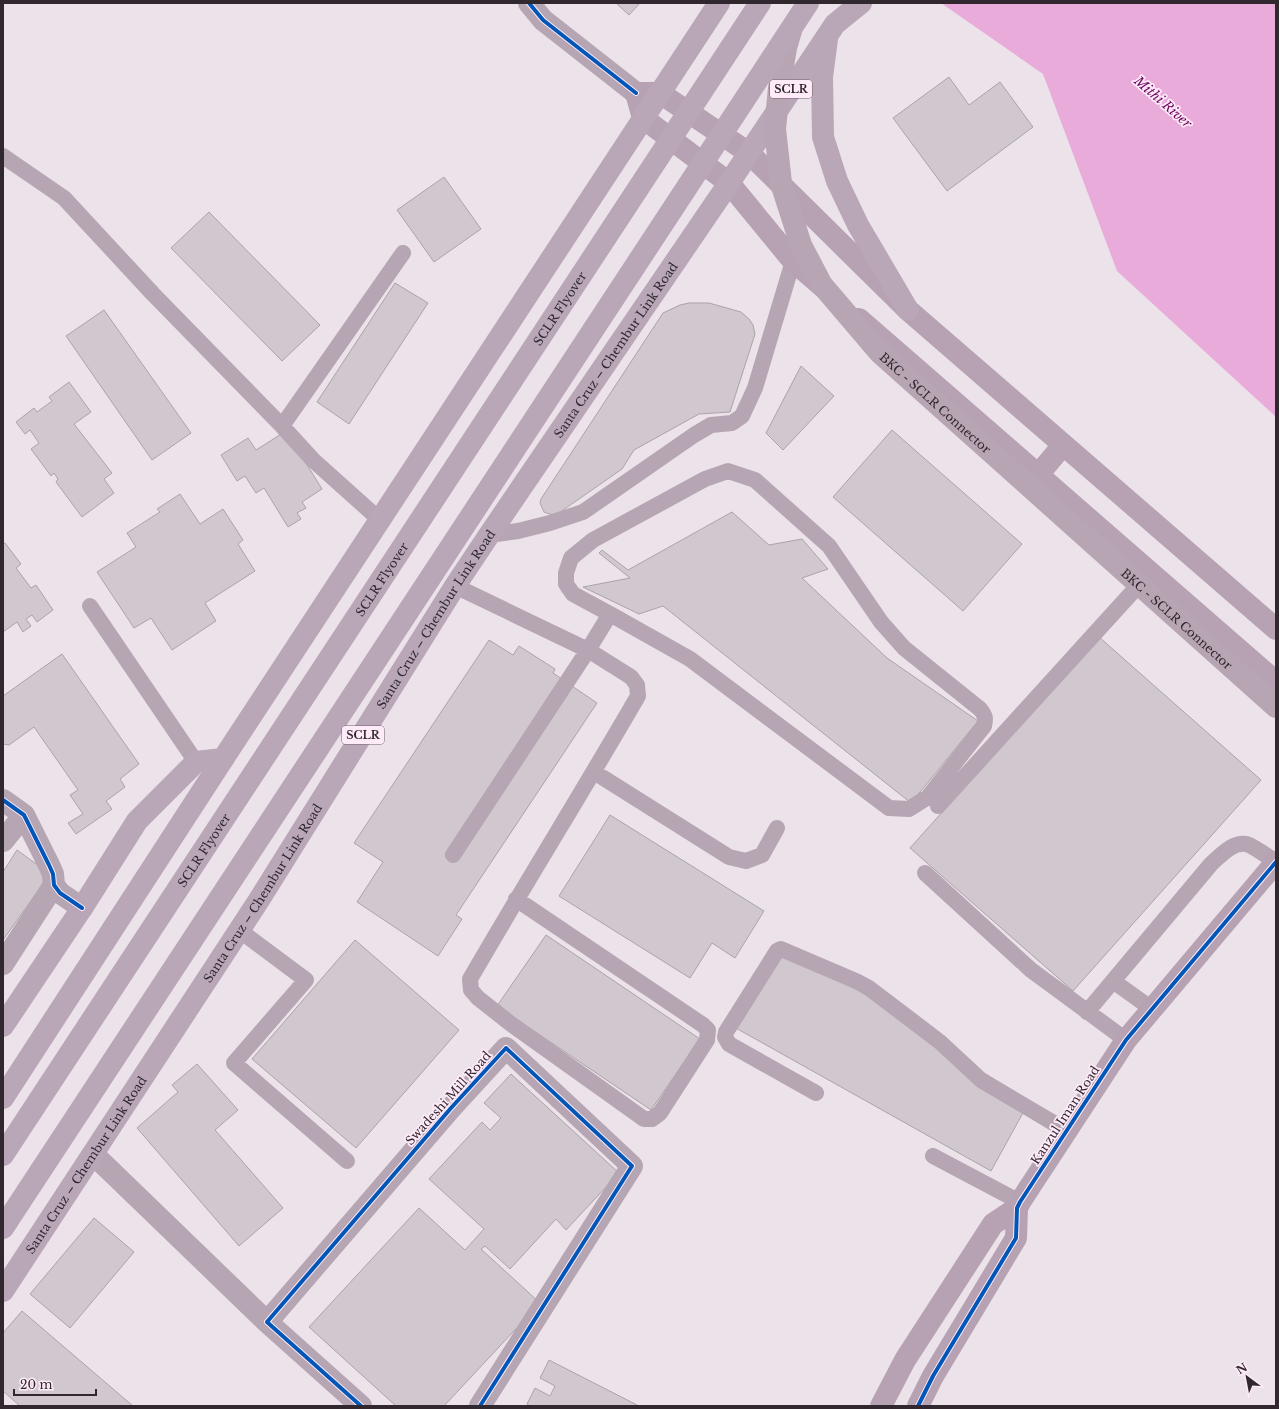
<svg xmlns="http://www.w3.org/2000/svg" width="1279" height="1409" viewBox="0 0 1279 1409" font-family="'Libre Baskerville',serif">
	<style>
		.water { fill: #e8abda }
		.building { fill: #d0c8ce; stroke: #aba3a9 }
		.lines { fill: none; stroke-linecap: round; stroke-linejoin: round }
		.lane { stroke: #b6a5b2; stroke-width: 16 }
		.street { stroke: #b6a5b2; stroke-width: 22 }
		.secondary { stroke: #b6a2b2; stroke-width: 22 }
		.highway { stroke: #b9a6b7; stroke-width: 22 }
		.primary-bridge { stroke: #b8a5b4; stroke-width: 22 }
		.highway-bridge { stroke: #b9a6b7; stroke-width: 22 }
		.cycleway-casing { stroke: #ffeaf9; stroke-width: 6 }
		.cycleway { stroke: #0057b8; stroke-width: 4 }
		.labels { text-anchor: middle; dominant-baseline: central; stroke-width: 3.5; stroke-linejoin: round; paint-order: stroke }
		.shield { fill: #ffeaf9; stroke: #6e626b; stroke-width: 1 }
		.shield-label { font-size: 11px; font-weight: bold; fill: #30282e }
		.street-label { font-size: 12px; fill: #30282e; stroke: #ffeaf9 }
		.water-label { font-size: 13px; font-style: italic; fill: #6d055f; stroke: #ffeaf9 }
	</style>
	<rect width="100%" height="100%" fill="#ece2ea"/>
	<path class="water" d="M941,3H1276V417L1117,271L1043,74Z"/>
	<path class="building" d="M616,3H640L629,15Z
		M949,77L969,105L1000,82L1033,127L947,191L893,118Z
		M444,177L481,229L434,262L397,210Z
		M209,212L320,325L282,361L171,248Z
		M395,283L428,303L349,424L317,402Z
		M689,303H709L741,312L749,319L753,325L755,334L730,412L699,414L634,450L622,469L556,515L549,514L544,512L540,503L541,499L663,313L680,305Z
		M104,310L191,433L152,460L66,336Z
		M801,366L834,396L783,450L766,433Z
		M69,382L91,412L74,424L112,473L104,479L114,493L82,517L56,482L58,479L54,473L51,476L31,449L39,443L30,430L25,434L16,422L34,408L37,412L52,401L49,397Z
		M892,430L1022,544L963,611L833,497Z
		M286,431L322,489L302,502L306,508L297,513L301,519L288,527L264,488L256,493L245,476L237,481L221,455L248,438L256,450Z
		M180,494L200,524L223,509L243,540L238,544L255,571L205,603L216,621L172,650L151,618L134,628L97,572L136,547L127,533L160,512L157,509Z
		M732,512L769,545L802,539L828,569L802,578L887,658L978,721L911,803L663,606L639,614L583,587L630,578L599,553L602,550L628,570Z
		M5,543L21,564L16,568L31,588L36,585L53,610L37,622L32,615L26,619L31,626L23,632L17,622L3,632V544Z
		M1099,637L1261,780L1073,991L910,848Z
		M489,640L513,655L519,646L555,669L553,673L597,703L456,915L462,919L438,956L357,902L383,862L354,843Z
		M62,654L139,764L120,779L125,787L106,801L112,809L76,834L68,823L83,814L70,795L78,790L34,727L9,745L3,744V696Z
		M610,815L764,911L735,958L712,943L690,978L559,896Z
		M17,850L50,874L3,940V872Z
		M546,935L700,1039L651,1110L497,1006Z
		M355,940L459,1030L356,1148L252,1059Z
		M781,951L859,990L1024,1111L991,1171L734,1027Z
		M197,1064L238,1110L215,1130L283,1208L239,1246L137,1128L178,1092L172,1085Z
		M511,1074L619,1173L566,1230L556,1219L510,1269L485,1246L481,1249L540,1303L444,1406H396L309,1327L419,1208L465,1250L484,1229L429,1179L482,1122L490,1130L501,1118L484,1103Z
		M94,1218L134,1252L70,1328L30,1294Z
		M22,1311L133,1406H20L3,1391V1333Z
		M549,1360L639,1406H530L527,1404L535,1388L550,1396L555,1386L540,1378Z"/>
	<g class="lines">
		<path class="lane" d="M3,156L64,198L153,294L282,426L313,460L380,520
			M282,426L403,253
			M489,535L518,531L550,523L583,512L694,435L711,425L732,423L742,416L755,388L793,261
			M90,606L196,762
			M594,772L729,857L746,861L762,855L777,828
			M938,806L1147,576
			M453,855L588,650L455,586
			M925,873L1031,970L1126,1040
			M516,899L703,1025L708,1030L707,1040L660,1113L652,1119H644L511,1024L478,998L471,990L470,979C525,884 583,791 638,696L637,685L631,677L588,650L610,614L690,659L889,808L909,809L928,797L984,726C986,718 985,715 980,709L904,648L881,622L829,546L755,480L728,471L705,479L593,540L571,558L566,573V584L573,594L610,614
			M239,930L306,980L234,1063L347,1161
			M1113,981L1152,1009
			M1087,1012L1211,864C1220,856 1232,842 1246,844C1252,845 1270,858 1276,862
			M816,1093L729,1044L725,1037L726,1032L777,951L781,949L856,981L869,988L940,1042L981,1080L1067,1131
			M933,1156L1020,1202"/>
		<path class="street" d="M529,3L543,20L636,93
			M3,800L24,815L49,865L53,874L54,885L60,893L82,908
			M3,841L24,815
			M3,964L54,885
			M93,1154L267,1322
			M361,1406L267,1322L451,1108L506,1048L632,1166L480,1406"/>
		<path class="secondary" d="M823,287L793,261L729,183L643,118L636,93H660L749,153L908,310L1276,629
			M859,319L1276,682
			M1038,475L1063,445
			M881,1406L905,1360L993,1224L1017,1208
			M918,1406L933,1376L1016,1238L1017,1208L1020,1202L1126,1040L1276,862"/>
		<g class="highway">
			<path d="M827,39L822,77L823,137L837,181L858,225L908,310"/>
			<path d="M3,1026L82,908L137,821L196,762L223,759L719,3"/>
			<path d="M3,1098L223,759"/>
			<path id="s1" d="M3,1291L259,900L455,586L489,535L729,183L835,24L861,3"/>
		</g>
		<path class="primary-bridge" id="s2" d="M791,31L786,48L779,88L775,129L781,183L801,245L822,285L880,353L1276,707"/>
		<g class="highway-bridge">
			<path id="s3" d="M3,1155L760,3"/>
			<path d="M3,1228L808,3"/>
		</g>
		<g class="cycleway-casing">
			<path id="cycleway" d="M529,3L543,20L636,93
				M3,800L24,815L49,865L53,874L54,885L60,893L82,908
				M361,1406L267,1322L451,1108L506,1048L632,1166L480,1406
				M918,1406L933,1376L1016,1238L1017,1208L1020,1202L1126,1040L1276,862"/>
		</g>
		<use href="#cycleway" class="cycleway"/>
	</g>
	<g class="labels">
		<g class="shield">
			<rect x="770" y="80" width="42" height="18" rx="3"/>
			<rect x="342" y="726" width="42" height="18" rx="3"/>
		</g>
		<g class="shield-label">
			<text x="791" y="89">SCLR</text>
			<text x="363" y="735">SCLR</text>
		</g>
		<g class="street-label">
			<text stroke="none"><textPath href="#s3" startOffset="1013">SCLR Flyover</textPath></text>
			<text stroke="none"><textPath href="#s1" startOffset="1123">Santa Cruz – Chembur Link Road</textPath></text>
			<text stroke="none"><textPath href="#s2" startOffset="428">BKC - SCLR Connector</textPath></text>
			<text stroke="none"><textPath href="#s3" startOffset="689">SCLR Flyover</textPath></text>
			<text stroke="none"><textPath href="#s2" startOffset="752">BKC - SCLR Connector</textPath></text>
			<text stroke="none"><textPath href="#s1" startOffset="799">Santa Cruz – Chembur Link Road</textPath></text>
			<text stroke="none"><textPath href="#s3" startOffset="365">SCLR Flyover</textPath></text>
			<text stroke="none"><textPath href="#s1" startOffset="475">Santa Cruz – Chembur Link Road</textPath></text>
			<text transform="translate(448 1098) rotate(-48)">Swadeshi Mill Road</text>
			<text transform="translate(1065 1115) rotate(-57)">Kanzul Iman Road</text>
			<text stroke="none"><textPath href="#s1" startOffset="151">Santa Cruz – Chembur Link Road</textPath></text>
		</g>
		<g class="water-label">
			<text transform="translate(1163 102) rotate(41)">Mithi River</text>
		</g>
	</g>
	<rect width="1279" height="1409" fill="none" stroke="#30282e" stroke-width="8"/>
	<g transform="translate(1247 1377) rotate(328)" stroke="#ffeaf9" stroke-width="3" paint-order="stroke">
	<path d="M0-3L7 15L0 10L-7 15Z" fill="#30282e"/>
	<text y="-6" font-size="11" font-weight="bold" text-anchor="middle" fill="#30282e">N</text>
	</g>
	<path d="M14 1389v6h82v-6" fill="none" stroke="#30282e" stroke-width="2"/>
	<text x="20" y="1389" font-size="12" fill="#30282e" stroke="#ffeaf9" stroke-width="3" paint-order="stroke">20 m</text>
</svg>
